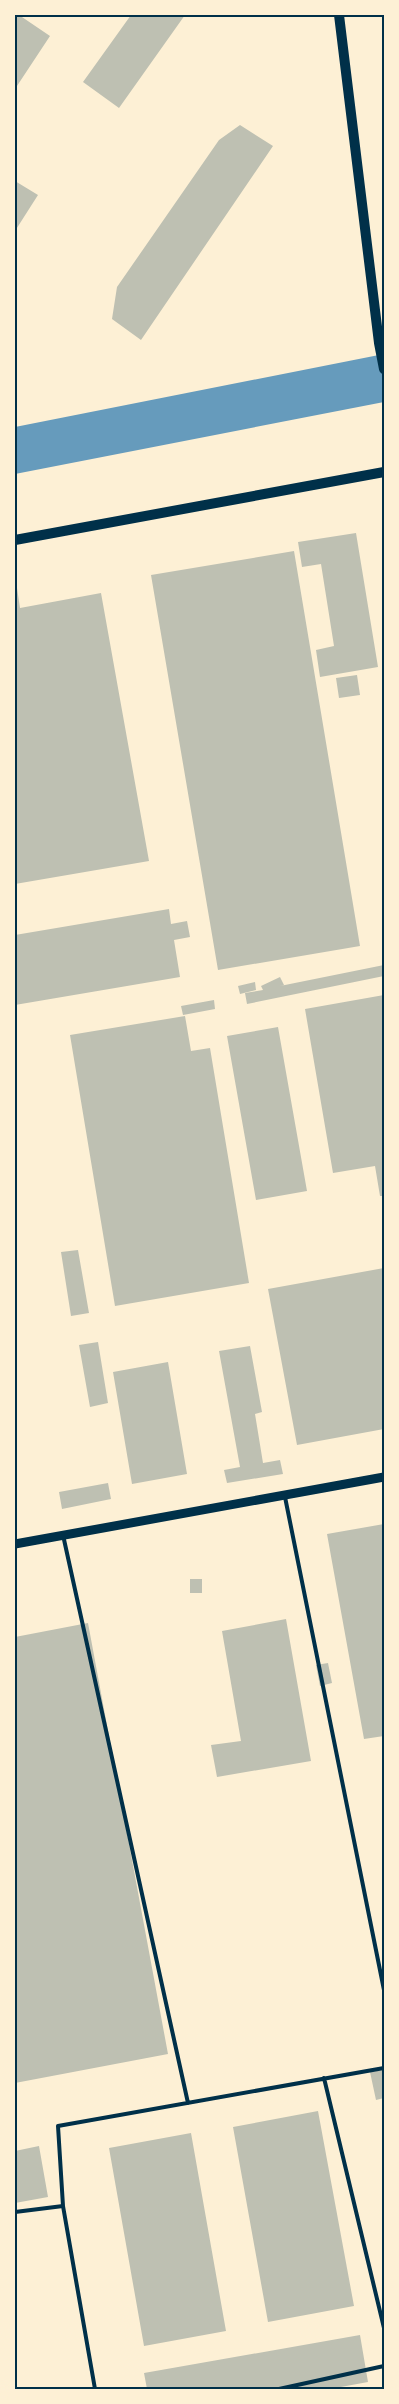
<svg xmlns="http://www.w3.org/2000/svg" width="399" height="2404" viewBox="0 0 399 2404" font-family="Poppins,sans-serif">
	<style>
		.water { fill: #669bbc }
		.building { fill: #bec0b2 }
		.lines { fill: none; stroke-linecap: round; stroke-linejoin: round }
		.service { stroke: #003049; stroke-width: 4 }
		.tertiary { stroke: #003049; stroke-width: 9 }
		.secondary { stroke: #003049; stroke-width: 10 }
		.neatline { fill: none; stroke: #003049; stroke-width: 2 }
	</style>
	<rect width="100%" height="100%" fill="#fdf0d5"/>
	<path class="water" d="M384,354V402L15,474V427Z"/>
	<path class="building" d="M15,15H19L50,36L15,89Z
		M131,15H185L119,108L83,82Z
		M240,125L273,146L141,340L112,319L117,287L219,140Z
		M15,181L38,195L15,231Z
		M356,533L378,667L320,677L316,650L334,646L321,564L302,567L298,542Z
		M294,551L360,946L218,970L151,575Z
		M15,588H17L20,608L101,593L149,861L15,884Z
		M357,675L360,695L339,698L336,678Z
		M169,909L171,924L187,921L190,937L174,940L180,977L15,1005V935Z
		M384,965V976L247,1004L245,993L263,990L261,986L280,977L284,985L280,986Z
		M255,982L256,990L240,994L238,986Z
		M384,995V1196H380L375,1166L333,1173L305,1009Z
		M214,1000L215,1009L183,1015L181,1006Z
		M185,1016L191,1051L210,1048L249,1283L115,1306L70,1035Z
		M278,1027L307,1191L256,1200L227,1036Z
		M78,1250L89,1313L71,1316L61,1252Z
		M384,1268V1429L297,1445L268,1289Z
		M98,1342L108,1403L90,1407L79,1345Z
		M250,1346L262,1412L255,1414L263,1463L280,1460L283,1474L227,1483L224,1470L240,1467L219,1351Z
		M168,1362L187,1474L132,1484L113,1372Z
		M108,1483L111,1499L62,1509L59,1492Z
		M384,1524V1736L364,1739L327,1534Z
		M190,1579H202V1593H190Z
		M286,1619L311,1761L217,1777L211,1745L241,1741L222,1631Z
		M88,1623L168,2054L15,2083V1637Z
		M328,1663L332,1683L320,1686L316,1665Z
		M384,2070V2098L376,2100L370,2072Z
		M318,2111L354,2306L268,2322L233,2127Z
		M191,2133L226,2331L144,2346L109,2148Z
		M39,2146L48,2197L15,2203V2151Z
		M360,2335L368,2382L330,2389H147L144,2373Z"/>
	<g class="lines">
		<path class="service" d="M285,1497L384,1990
			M63,1535L188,2103
			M324,2078L384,2328
			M63,2206L95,2389
			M15,2212L63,2206L58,2126L384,2068
			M279,2389L384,2366"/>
		<path class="tertiary" d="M15,1544L384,1477"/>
		<path class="secondary" d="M339,15L379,343L384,369
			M15,540L384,472"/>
	</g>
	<rect width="399" height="2404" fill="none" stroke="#fdf0d5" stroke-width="32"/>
	<rect x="16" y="16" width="367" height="2372" class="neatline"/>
</svg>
